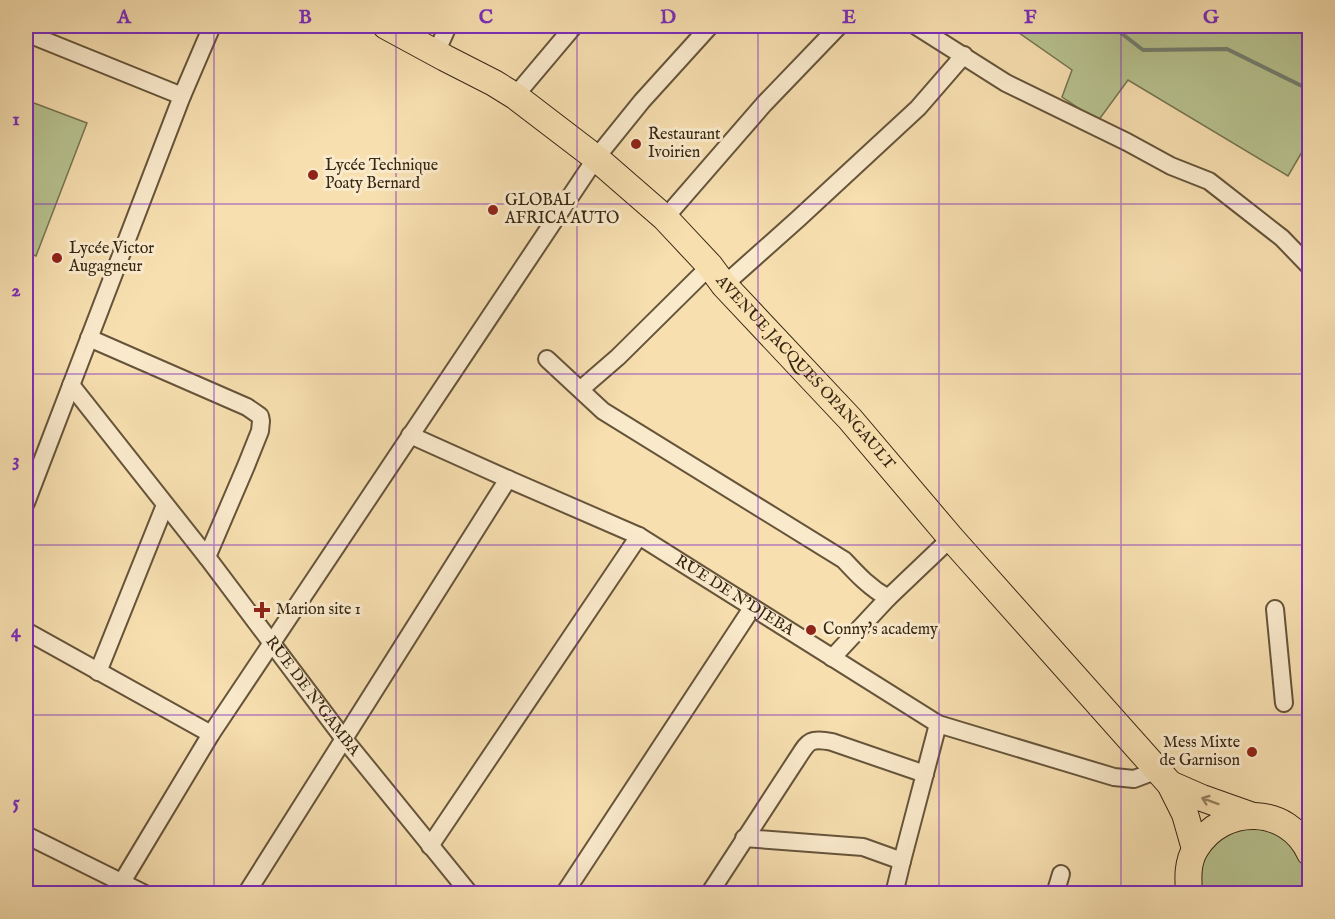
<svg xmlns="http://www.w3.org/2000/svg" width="1335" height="919" viewBox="0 0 1335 919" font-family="'IM FELL English',serif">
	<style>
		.green { fill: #b7c390; stroke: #767451; stroke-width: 1.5 }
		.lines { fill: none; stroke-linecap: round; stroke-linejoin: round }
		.stream { stroke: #748072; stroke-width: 4 }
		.minor-casing { stroke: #66543a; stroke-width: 20 }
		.highway-casing { stroke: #352612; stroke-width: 28 }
		.minor { stroke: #faeacc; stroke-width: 16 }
		.highway { stroke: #f7dfb0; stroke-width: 26 }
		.oneway { stroke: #968261 }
		.grid { fill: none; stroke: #7b2cbf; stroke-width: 1.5; stroke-opacity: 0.55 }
		.poi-dot { fill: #8f2418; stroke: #faeacc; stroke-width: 2 }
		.labels { text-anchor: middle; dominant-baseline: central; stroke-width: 6; stroke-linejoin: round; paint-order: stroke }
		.poi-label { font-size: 16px; fill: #352612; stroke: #faeacc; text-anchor: start }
		.street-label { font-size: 16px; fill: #352612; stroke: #faeacc }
		.neatline { fill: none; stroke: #7b2cbf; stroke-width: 2 }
		.grid-label { font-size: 20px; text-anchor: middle; font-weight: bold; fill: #7b2cbf }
	</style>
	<rect width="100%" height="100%" fill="#f7dfb0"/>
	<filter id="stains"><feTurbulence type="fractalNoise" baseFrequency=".00333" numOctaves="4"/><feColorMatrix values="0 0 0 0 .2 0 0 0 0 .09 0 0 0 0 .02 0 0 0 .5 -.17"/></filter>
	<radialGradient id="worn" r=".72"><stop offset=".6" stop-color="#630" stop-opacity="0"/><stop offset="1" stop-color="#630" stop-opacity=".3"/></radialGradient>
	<path class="green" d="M1009,26H1296L1309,32V140L1288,176L1128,80L1098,121L1062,97L1072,70Z
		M26,100L87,123L36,256L26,252Z
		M1276,827C1284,835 1293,842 1300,851C1308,861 1309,881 1305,894L1194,893L1197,856L1221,828Z"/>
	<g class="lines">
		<path class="stream" d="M1112,26L1143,50L1227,49L1310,90"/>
		<g class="minor-casing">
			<g id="minor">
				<path d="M916,26L1006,83L1127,142L1171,166L1209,181L1282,238L1310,267"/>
				<path d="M26,33L182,96"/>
				<path d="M436,53L448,26"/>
				<path d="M515,96L574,26"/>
				<path d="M665,218L764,104L839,26"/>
				<path d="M724,285L798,219L918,108L964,55"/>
				<path d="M89,338L247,407L260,416L261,421L260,431L246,466L207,557"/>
				<path d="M547,359L603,411L844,560C858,575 870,588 888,598"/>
				<path id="s1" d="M71,385L207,557L344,739L470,894"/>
				<path d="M581,389L618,357L710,266"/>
				<path id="s2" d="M410,435L508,479L639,536L938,724L1114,777L1134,779L1158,770"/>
				<path d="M26,503L182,96L212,26"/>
				<path d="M1275,609L1284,703"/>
				<path d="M26,631L211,734"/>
				<path d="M832,658L888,598L951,538"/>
				<path d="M98,672L165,505"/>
				<path d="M26,835L145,894"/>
				<path d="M744,838L863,847L902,861"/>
				<path d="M430,846L639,536"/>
				<path d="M122,882L211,734L596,158L642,101L710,26"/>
				<path d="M246,894L508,479"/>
				<path d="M564,894L752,608"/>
				<path d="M709,894L795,762C808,743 807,737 832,742L925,774"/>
				<path d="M894,894L902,861L938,724"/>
				<path d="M1055,894L1061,874"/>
			</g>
		</g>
		<g class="highway-casing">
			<g id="highway">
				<path id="s3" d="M386,26L445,58L494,83L515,96L596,158L665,218L710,266L724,285L850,419L951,538L1170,784L1185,814L1195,849"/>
				<path d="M1170,784L1202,798L1250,815"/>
				<path d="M1189,894C1188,878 1187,862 1196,848C1223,804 1288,805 1310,853"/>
			</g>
		</g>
		<use href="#minor" class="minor"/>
		<use href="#highway" class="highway"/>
	</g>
	<defs><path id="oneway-shaft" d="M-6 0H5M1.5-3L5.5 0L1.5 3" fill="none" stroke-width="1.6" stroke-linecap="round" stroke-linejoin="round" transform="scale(1.5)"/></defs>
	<use class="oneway" href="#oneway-shaft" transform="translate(1210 801) rotate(-160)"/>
	<path class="grid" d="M214,26V894M396,26V894M577,26V894M758,26V894M939,26V894M1121,26V894M26,204H1310M26,374H1310M26,545H1310M26,715H1310"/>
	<g class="poi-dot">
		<circle cx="636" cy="144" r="6"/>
		<circle cx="313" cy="175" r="6"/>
		<circle cx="493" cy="210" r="6"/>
		<circle cx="57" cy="258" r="6"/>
		<path d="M259 601h6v6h6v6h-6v6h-6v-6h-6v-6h6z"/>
		<circle cx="811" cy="630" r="6"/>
		<circle cx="1252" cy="752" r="6"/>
	</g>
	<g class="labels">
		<g class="poi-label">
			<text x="648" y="135">Restaurant<tspan x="648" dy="18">Ivoirien</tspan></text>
			<text x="325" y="166">Lycée Technique<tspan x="325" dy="18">Poaty Bernard</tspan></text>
			<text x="505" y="201">GLOBAL<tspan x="505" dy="18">AFRICA AUTO</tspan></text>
			<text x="69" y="249">Lycée Victor<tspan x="69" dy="18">Augagneur</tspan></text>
			<text x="276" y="610">Marion site 1</text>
			<text x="823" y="630">Conny's academy</text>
			<text x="1240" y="743" text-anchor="end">Mess Mixte<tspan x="1240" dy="18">de Garnison</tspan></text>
		</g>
		<g class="street-label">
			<text stroke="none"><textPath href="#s3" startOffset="549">AVENUE JACQUES OPANGAULT</textPath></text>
			<text stroke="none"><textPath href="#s2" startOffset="363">RUE DE N'DJEBA</textPath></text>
			<text stroke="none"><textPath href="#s1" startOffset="394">RUE DE N'GAMBA</textPath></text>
		</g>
	</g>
	<rect width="1335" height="919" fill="none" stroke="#f7dfb0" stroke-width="66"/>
	<rect x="33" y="33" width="1269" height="853" class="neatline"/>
	<g class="grid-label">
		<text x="124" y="23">A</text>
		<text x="305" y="23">B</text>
		<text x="486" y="23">C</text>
		<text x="668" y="23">D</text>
		<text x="849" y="23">E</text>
		<text x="1030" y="23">F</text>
		<text x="1211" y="23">G</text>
		<text x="16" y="125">1</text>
		<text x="16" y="296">2</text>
		<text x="16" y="466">3</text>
		<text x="16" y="637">4</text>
		<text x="16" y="808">5</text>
	</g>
	<rect width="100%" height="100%" filter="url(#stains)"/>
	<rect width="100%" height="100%" fill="url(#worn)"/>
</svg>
